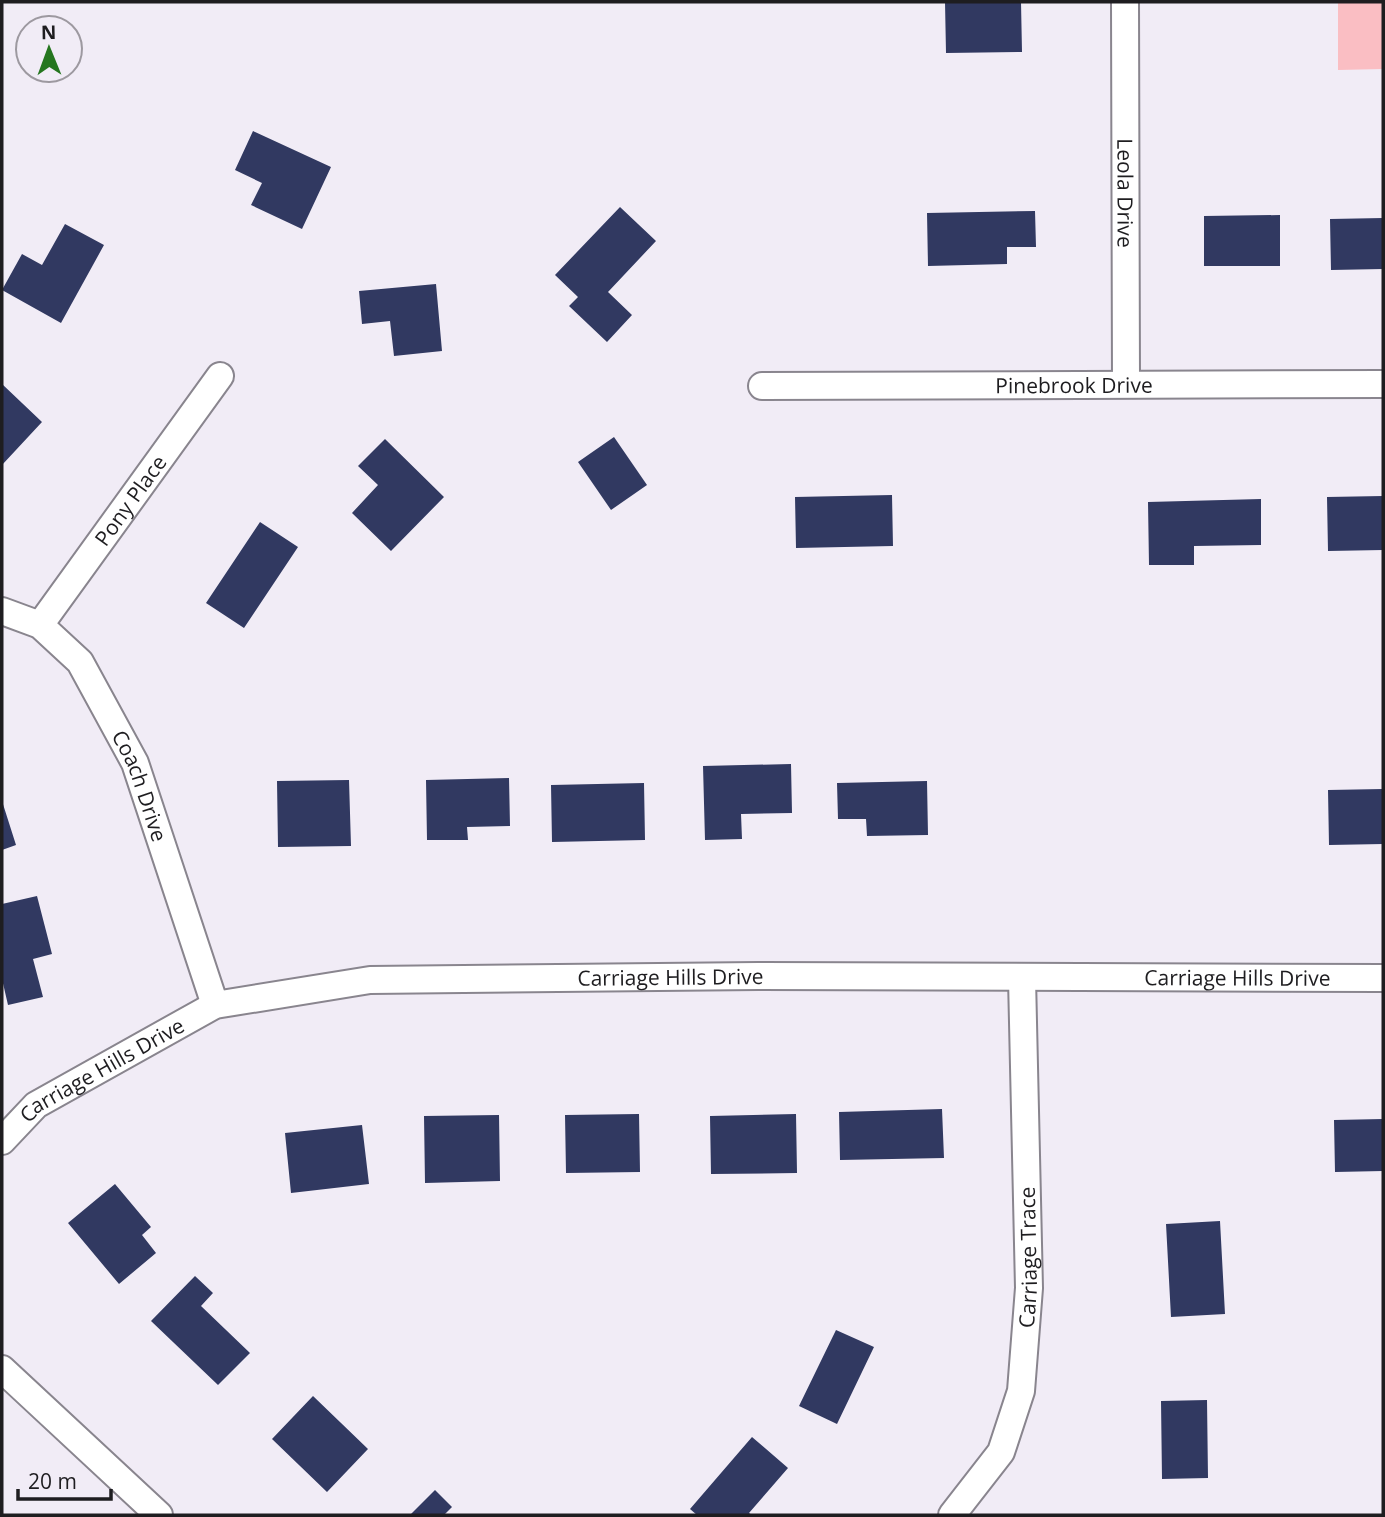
<svg xmlns="http://www.w3.org/2000/svg" width="1385" height="1517" viewBox="0 0 1385 1517" font-family="'Open Sans',sans-serif">
	<style>
		.green { fill: #fabec3 }
		.building { fill: #313961 }
		.lines { fill: none; stroke-linecap: round; stroke-linejoin: round }
		.minor-casing { stroke: #89858e; stroke-width: 30 }
		.minor { stroke: #fff; stroke-width: 26 }
		.labels { text-anchor: middle; dominant-baseline: central; stroke-width: 7; stroke-linejoin: round; paint-order: stroke }
		.street-label { font-size: 21px; fill: #1e1d20; stroke: #f1ecf6 }
	</style>
	<rect width="100%" height="100%" fill="#f1ecf6"/>
	<path class="green" d="M1338,2H1383V69L1338,70Z"/>
	<path class="building" d="M945,2H1021L1022,52L946,53Z
		M253,131L331,167L302,229L251,205L262,183L235,170Z
		M620,207L656,241L608,292L632,315L607,342L569,306L578,297L555,275Z
		M1035,211L1036,247H1007V264L928,266L927,213Z
		M1280,215V266H1204V216Z
		M1383,218V269L1331,270L1330,219Z
		M65,224L104,245L61,323L2,290L22,254L42,265Z
		M436,284L442,351L394,356L390,321L362,324L359,291Z
		M2,384L42,422L2,465Z
		M614,437L647,485L611,510L578,462Z
		M385,439L444,497L391,551L352,513L378,485L358,466Z
		M892,495L893,546L796,548L795,497Z
		M1383,496V550L1328,551L1327,497Z
		M1261,499V545L1194,546V565H1149L1148,502Z
		M260,522L298,547L244,628L206,603Z
		M791,764L792,813L741,814L742,839L705,840L703,766Z
		M509,778L510,826L467,827L468,840H427L426,780Z
		M349,780L351,846L278,847L277,781Z
		M927,781L928,835L867,836L866,819H838L837,783Z
		M644,783L645,840L552,842L551,785Z
		M1383,789V844L1329,845L1328,790Z
		M2,801L16,845L2,850Z
		M37,896L52,954L33,959L43,997L8,1005L2,979V904Z
		M942,1109L944,1158L840,1160L839,1112Z
		M639,1114L640,1172L566,1173L565,1115Z
		M796,1114L797,1173L711,1174L710,1116Z
		M499,1115L500,1181L425,1183L424,1116Z
		M1383,1119V1171L1335,1172L1334,1120Z
		M362,1125L369,1184L291,1193L285,1133Z
		M115,1184L151,1227L142,1235L156,1253L119,1284L68,1223Z
		M1220,1221L1225,1314L1171,1317L1166,1224Z
		M195,1276L213,1293L201,1306L250,1353L218,1385L151,1321Z
		M836,1330L874,1347L837,1424L799,1406Z
		M313,1396L368,1449L327,1492L272,1439Z
		M1207,1400L1208,1478L1162,1479L1161,1401Z
		M752,1437L788,1468L749,1513L752,1515H697L690,1509Z
		M435,1490L452,1507L444,1515H410Z"/>
	<g class="lines">
		<g class="minor-casing">
			<g id="minor">
				<path id="s1" d="M1125,2L1126,384"/>
				<path id="s2" d="M762,386L1383,384"/>
				<path id="s3" d="M2,611L40,625L80,662L135,763L215,1005"/>
				<path id="s4" d="M40,625L220,376"/>
				<path id="s5" d="M2,1141L36,1105L215,1005L370,980L758,976L1383,978"/>
				<path d="M2,1369L159,1515"/>
				<path id="s6" d="M952,1515L1001,1452L1021,1391L1029,1288L1022,978"/>
			</g>
		</g>
		<use href="#minor" class="minor"/>
	</g>
	<g class="labels">
		<g class="street-label">
			<text stroke="none"><textPath href="#s1" startOffset="191">Leola Drive</textPath></text>
			<text stroke="none"><textPath href="#s2" startOffset="312">Pinebrook Drive</textPath></text>
			<text stroke="none"><textPath href="#s4" startOffset="154">Pony Place</textPath></text>
			<text stroke="none"><textPath href="#s3" startOffset="233">Coach Drive</textPath></text>
			<text stroke="none"><textPath href="#s5" startOffset="712">Carriage Hills Drive</textPath></text>
			<text stroke="none"><textPath href="#s5" startOffset="1279">Carriage Hills Drive</textPath></text>
			<text stroke="none"><textPath href="#s5" startOffset="124">Carriage Hills Drive</textPath></text>
			<text stroke="none"><textPath href="#s6" startOffset="278">Carriage Trace</textPath></text>
		</g>
	</g>
	<rect width="1385" height="1517" fill="none" stroke="#1e1d20" stroke-width="7"/>
	<g transform="translate(49 49) rotate(359)"><circle r="33" fill="#f1ecf6" stroke="#9d99a0" stroke-width="2"/>
	<path d="M0-5L12 26L0 18L-12 26Z" fill="#25761f"/>
	<text y="-10" font-size="19" font-weight="bold" text-anchor="middle" fill="#1e1d20">N</text>
	</g>
	<path d="M18 1489v10h93v-10" fill="none" stroke="#1e1d20" stroke-width="3.5"/>
	<text x="28" y="1489" font-size="21" fill="#1e1d20" stroke="#f1ecf6" stroke-width="5" paint-order="stroke">20 m</text>
</svg>
